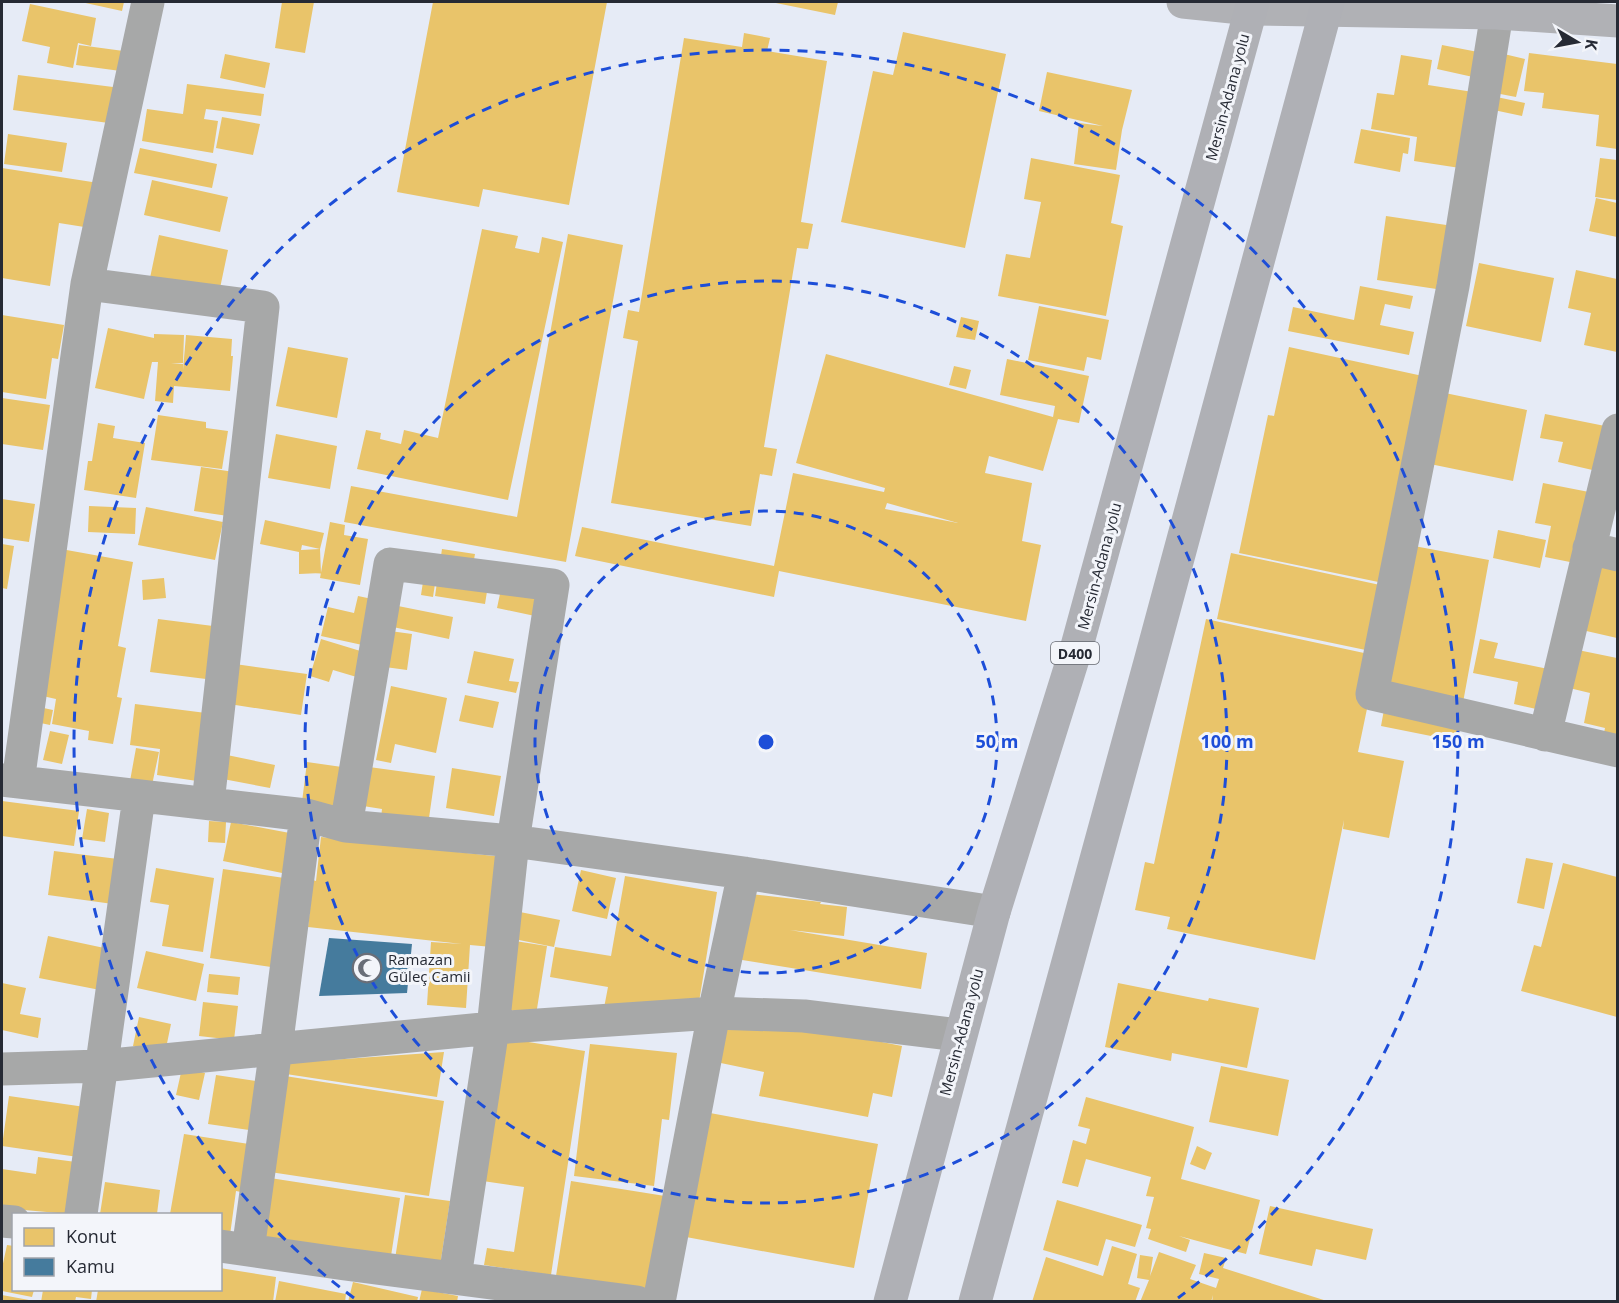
<svg xmlns="http://www.w3.org/2000/svg" width="1619" height="1303" viewBox="0 0 1619 1303" font-family="'Open Sans',sans-serif">
	<style>
		.homes { fill: #e9c46a; fill-rule: evenodd }
		.public { fill: #457b9d }
		.lines { fill: none; stroke-linecap: round; stroke-linejoin: round }
		.street { stroke: #a7a8a8; stroke-width: 33 }
		.secondary { stroke: #b0b1b5; stroke-width: 33 }
		.highway { stroke: #afb0b5; stroke-width: 33 }
		.ring { fill: none; stroke: #1d4ed8; stroke-width: 3; stroke-dasharray: 10 8 }
		.labels { text-anchor: middle; dominant-baseline: central; stroke-width: 6; stroke-linejoin: round; paint-order: stroke }
		.shield { fill: #f3f5fa; stroke: #64676f; stroke-width: 1.5 }
		.shield-label { font-size: 14px; font-weight: bold; fill: #262a34 }
		.street-label { font-size: 15px; fill: #262a34; stroke: #f3f5fa }
		.poi-label { font-size: 15px; fill: #262a34; stroke: #f3f5fa; text-anchor: start }
		.centre { fill: #1d4ed8; stroke: #f3f5fa; stroke-width: 3 }
		.ring-label { font-size: 18px; text-anchor: middle; font-weight: bold; fill: #1d4ed8; stroke: #f3f5fa; stroke-width: 6; stroke-linejoin: round; paint-order: stroke }
	</style>
	<rect width="100%" height="100%" fill="#e6ebf6"/>
	<path class="homes" d="M81,2H124L122,11Z
		M282,2H314L305,53L275,48Z
		M433,2H607L569,205L483,189L479,207L397,192Z
		M771,2H838L835,15Z
		M30,4L96,18L91,46L78,43L73,68L47,63L50,47L22,41Z
		M903,32L1006,54L965,248L841,222L873,71L893,75Z
		M744,33L770,38L767,51L827,61L801,222L813,224L808,249L797,248L764,447L777,449L772,476L760,474L751,526L611,503L638,341L623,338L628,310L639,312L684,38L742,47Z
		M79,45L131,52L128,72L76,65Z
		M1442,45L1478,52L1473,77L1437,69Z
		M1529,53L1617,64V149L1596,146L1599,115L1542,108L1544,93L1524,91Z
		M225,54L270,63L265,88L220,78Z
		M1504,54L1525,59L1516,97L1495,93Z
		M1401,55L1432,60L1428,85L1473,92L1460,168L1414,161L1417,137L1371,129L1377,93L1394,95Z
		M1047,72L1132,90L1122,130L1116,170L1074,164L1079,123L1103,126L1039,111Z
		M18,75L121,88L116,124L13,110Z
		M187,84L264,94L261,116L206,109L204,119L218,121L213,153L142,141L147,109L183,114Z
		M1492,96L1525,103L1522,116L1489,109Z
		M222,117L260,124L253,155L216,148Z
		M1361,129L1410,138L1408,154L1403,153L1400,172L1354,163Z
		M8,134L67,143L62,172L4,164Z
		M140,148L217,164L212,188L134,173Z
		M1031,158L1120,175L1111,223L1123,226L1106,316L998,296L1006,254L1030,258L1041,202L1024,199Z
		M1600,158L1617,160V200L1595,197Z
		M2,168L105,184L97,229L59,223L50,286L2,278Z
		M152,180L228,197L220,232L144,215Z
		M1596,198L1617,203V237L1589,231Z
		M1386,216L1453,226L1443,290L1377,280Z
		M482,229L518,236L515,248L539,253L542,237L563,242L508,500L357,469L366,430L381,433L380,439L401,444L404,430L438,438Z
		M568,234L623,245L566,562L344,522L351,486L517,517Z
		M159,235L228,250L219,293L150,278Z
		M1479,263L1554,278L1541,342L1466,326Z
		M1576,270L1617,279V352L1584,345L1591,313L1568,308Z
		M1360,286L1413,296L1410,309L1385,304L1380,325L1414,332L1409,355L1288,331L1293,307L1354,320Z
		M1039,306L1109,320L1101,360L1087,357L1084,371L1028,360Z
		M2,315L64,325L58,359L52,358L46,399L2,392Z
		M961,317L979,321L975,340L956,337Z
		M108,328L154,338V334L184,335L183,363H171L183,364V370L186,335L232,339L231,356H233L230,391L174,386L173,403L155,401L158,362H152L144,399L95,388Z
		M288,347L348,358L337,418L276,406Z
		M1289,347L1432,378L1388,584L1239,553L1268,415L1274,416Z
		M826,354L1053,417L1055,406L1000,395L1007,359L1089,376L1079,423L1058,419L1043,471L989,456L985,473L1032,483L1022,541L1041,545L1026,621L779,571L774,597L575,556L582,527L774,566L793,473L884,492L885,488L796,463ZM887,503L958,523L885,509Z
		M954,366L971,370L966,389L949,385Z
		M1445,393L1527,410L1513,481L1430,464Z
		M2,398L50,405L43,450L2,444Z
		M1545,414L1610,427L1601,472L1558,462L1563,442L1540,438Z
		M158,415L206,422V428L228,431L222,469L151,460Z
		M98,423L115,426L113,438L145,443L136,498L84,490L88,461H92Z
		M276,434L337,446L330,489L268,478Z
		M201,467L234,472L228,516L194,511Z
		M1543,483L1589,492L1575,563L1545,557L1551,526L1535,523Z
		M2,499L35,504L29,542L2,538Z
		M89,506L136,508L135,534L88,532Z
		M146,507L223,522L215,560L138,545Z
		M265,520L324,533L320,549L302,545L301,550L320,549L321,573L299,574V552L260,544Z
		M330,522L345,525L344,535L368,539L360,585L320,578Z
		M1498,530L1546,540L1540,568L1493,558Z
		M2,544L14,546L7,589L2,588Z
		M1414,546L1489,560L1456,741L1381,726Z
		M61,549L133,562L118,646L126,648L117,697L122,698L113,744L88,740L89,731L52,724L56,699L38,695Z
		M442,549L475,554L471,576L489,579L485,604L435,596Z
		M1231,553L1394,588L1380,653L1217,619Z
		M426,562L438,564L433,597L421,595Z
		M1596,565L1617,569V638L1582,630Z
		M504,575L542,584L535,616L497,608Z
		M164,578L166,598L143,600L142,580Z
		M358,596L377,600L367,646L321,636L328,607L354,613Z
		M398,606L453,617L449,639L393,627Z
		M158,619L213,626L206,679L150,672Z
		M1206,619L1378,656L1358,752L1404,761L1389,838L1343,829L1344,820L1315,960L1167,929L1170,917L1135,910L1145,862L1154,864Z
		M390,631L412,634L407,670L385,667Z
		M321,639L367,653L360,678L333,670L329,682L310,676Z
		M1480,639L1498,643L1494,658L1553,670L1545,711L1514,704L1518,682L1473,673Z
		M1573,649L1617,658V760L1599,756L1605,728L1584,723L1590,693L1565,687Z
		M474,651L514,659L509,681L519,682L516,693L467,683Z
		M235,664L307,674L301,715L229,704Z
		M391,686L447,698L436,753L395,744L391,763L376,760Z
		M465,695L499,702L493,728L459,721Z
		M135,704L206,713L197,781L157,775L160,749L130,745Z
		M34,706L53,710L50,725L31,721Z
		M50,731L69,735L62,764L43,760Z
		M136,748L159,752L152,785L130,781Z
		M227,755L275,765L270,788L223,779Z
		M307,762L342,767L337,807L302,802Z
		M369,767L435,776L428,825L381,818L382,809L363,806Z
		M452,768L501,776L494,816L446,808Z
		M2,801L79,811L74,846L2,836Z
		M87,809L109,813L105,842L82,839Z
		M209,821L226,822L225,843L208,842Z
		M231,822L295,834L287,874L223,861Z
		M321,837L503,857L492,947L470,945L466,1008L427,1005L431,942L462,944L308,927L313,880L316,881Z
		M54,851L126,860L120,905L48,895Z
		M1526,858L1553,863L1544,909L1517,903Z
		M1563,863L1617,877V1017L1521,991L1534,945L1541,947Z
		M156,868L214,878L203,952L162,946L169,905L150,902Z
		M223,869L291,879L278,968L210,958Z
		M581,870L616,878L607,919L572,911Z
		M625,876L717,892L699,1002L604,1008L608,987L550,977L555,947L611,956Z
		M750,894L821,902L820,904L847,907L844,936L790,930L927,953L921,989L736,959Z
		M520,912L560,920L554,947L514,939Z
		M48,936L109,949L100,990L39,978Z
		M515,941L547,946L536,1015L504,1009Z
		M146,951L204,964L196,1001L137,988Z
		M209,974L240,977L238,995L207,992Z
		M2,983L26,988L20,1014L41,1018L38,1038L2,1030Z
		M1118,983L1208,1001L1209,998L1259,1008L1247,1068L1172,1053L1171,1061L1105,1047Z
		M203,1002L238,1006L234,1040L199,1036Z
		M726,1011L902,1046L892,1097L873,1093L868,1117L759,1096L764,1072L716,1062Z
		M139,1017L171,1024L165,1053L133,1046Z
		M491,1036L585,1051L551,1275L484,1265L487,1248L514,1252L524,1187L469,1179Z
		M590,1044L677,1053L669,1120L662,1119L654,1186L574,1176Z
		M444,1052L437,1097L286,1074L287,1063Z
		M1221,1066L1289,1080L1278,1136L1209,1122Z
		M182,1068L205,1073L199,1100L176,1095Z
		M216,1075L256,1081L249,1130L208,1124Z
		M285,1076L444,1101L429,1196L270,1172Z
		M9,1096L85,1107L78,1157L2,1146Z
		M1086,1097L1194,1127L1181,1179L1260,1200L1246,1254L1179,1236L1190,1240L1186,1252L1148,1239L1151,1229L1146,1228L1154,1197L1146,1196L1151,1177L1086,1159L1078,1187L1062,1183L1073,1140L1086,1144L1090,1129L1078,1126Z
		M710,1113L878,1144L854,1268L686,1237Z
		M184,1134L249,1144L241,1192L236,1191L230,1235L220,1233V1214H170Z
		M1197,1146L1212,1153L1205,1170L1190,1164Z
		M38,1157L76,1162L69,1214L2,1208V1169L36,1174Z
		M270,1178L400,1198L391,1256L261,1236Z
		M571,1181L665,1196L651,1291L556,1276Z
		M105,1182L160,1190L157,1214H100Z
		M405,1195L450,1201L440,1266L395,1259Z
		M1057,1200L1142,1225L1135,1247L1106,1239L1098,1266L1043,1250Z
		M1270,1206L1373,1229L1366,1260L1316,1249L1312,1266L1259,1254Z
		M7,1245L14,1246V1290H34L32,1297L2,1291V1268Z
		M1112,1246L1137,1254L1128,1284L1140,1288L1135,1302H1032L1046,1257L1103,1276Z
		M1159,1252L1196,1265L1190,1279L1216,1288L1219,1279L1199,1274L1204,1253L1226,1258L1223,1268L1330,1302H1212L1213,1295L1211,1302H1140L1149,1280L1137,1278L1140,1255L1153,1257L1150,1276Z
		M220,1268L276,1277L273,1302H96L98,1290H220Z
		M279,1281L346,1294L345,1302H275Z
		M353,1282L418,1297L417,1302H348Z
		M422,1289L458,1296L457,1302H419Z
		M43,1290H92L91,1299L76,1297L75,1302H41Z
		M2,1295L29,1300V1302H2Z"/>
	<path class="public" d="M329,938L412,944L407,993L319,996Z"/>
	<g class="lines">
		<path class="street" d="M1497,13L1453,286L1372,694L1618,751
			M87,284L263,307L208,803
			M1589,548L1618,555
			M1545,735L1618,430
			M2,780L306,815L346,826L513,841L744,873L994,912
			M18,782L87,284L148,2
			M346,826L390,564L553,585L513,841L493,1028L455,1277
			M2,1069L101,1066L493,1028L714,1013L804,1016L959,1035
			M81,1214L139,797
			M2,1221L14,1222
			M220,1246L345,1264L637,1302
			M248,1250L276,1048L306,815
			M659,1302L714,1013L744,873"/>
		<path class="secondary" d="M1183,2L1251,9L1497,13L1618,21"/>
		<path class="highway" d="M890,1302L994,912L1077,646L1253,2
			M975,1302L1150,662L1328,2"/>
	</g>
	<g class="ring">
		<circle cx="766" cy="742" r="231"/>
		<circle cx="766" cy="742" r="461"/>
		<path d="M354 1298A692 692 0 1 1 1178 1298"/>
	</g>
	<defs>
		<g id="mosque-ring" transform="scale(1.5)"><circle r="9.5" fill="#f3f5fa" stroke="#696e78" stroke-width="1.5"/><path d="M3.5-4.9A6 6 0 1 0 3.5 4.9A5 5 0 1 1 3.5-4.9Z" fill="#696e78"/></g>
	</defs>
	<g fill-rule="evenodd">
		<use href="#mosque-ring" x="367" y="968"/>
	</g>
	<g class="labels">
		<rect class="shield" x="1051" y="642" width="48" height="22" rx="4.5"/>
		<g class="shield-label">
			<text x="1075" y="653">D400</text>
		</g>
		<g class="street-label">
			<text transform="translate(1227 97) rotate(-75)">Mersin-Adana yolu</text>
			<text transform="translate(1099 566) rotate(-75)">Mersin-Adana yolu</text>
			<text transform="translate(961 1032) rotate(-75)">Mersin-Adana yolu</text>
		</g>
		<g class="poi-label">
			<text x="388" y="959">Ramazan<tspan x="388" dy="17">Güleç Camii</tspan></text>
		</g>
	</g>
	<circle cx="766" cy="742" r="9" class="centre"/>
	<g class="ring-label">
		<text x="997" y="748">50 m</text>
		<text x="1227" y="748">100 m</text>
		<text x="1458" y="748">150 m</text>
	</g>
	<rect width="1619" height="1303" fill="none" stroke="#262a34" stroke-width="6"/>
	<rect x="12" y="1213" width="210" height="78" fill="#f3f5fa" stroke="#a1a4ab" stroke-width="1.5"/>
	<rect x="24" y="1228" width="30" height="18" fill="#e9c46a" stroke="#a1a4ab" stroke-width="1.5"/>
	<text x="66" y="1243" font-size="18" fill="#262a34">Konut</text>
	<rect x="24" y="1258" width="30" height="18" fill="#457b9d" stroke="#a1a4ab" stroke-width="1.5"/>
	<text x="66" y="1273" font-size="18" fill="#262a34">Kamu</text>
	<g transform="translate(1577 42) rotate(100)" stroke="#f3f5fa" stroke-width="4.5" paint-order="stroke">
	<path d="M0-4.5L10 22L0 15L-10 22Z" fill="#262a34"/>
	<text y="-9" font-size="16" font-weight="bold" text-anchor="middle" fill="#262a34">K</text>
	</g>
</svg>
